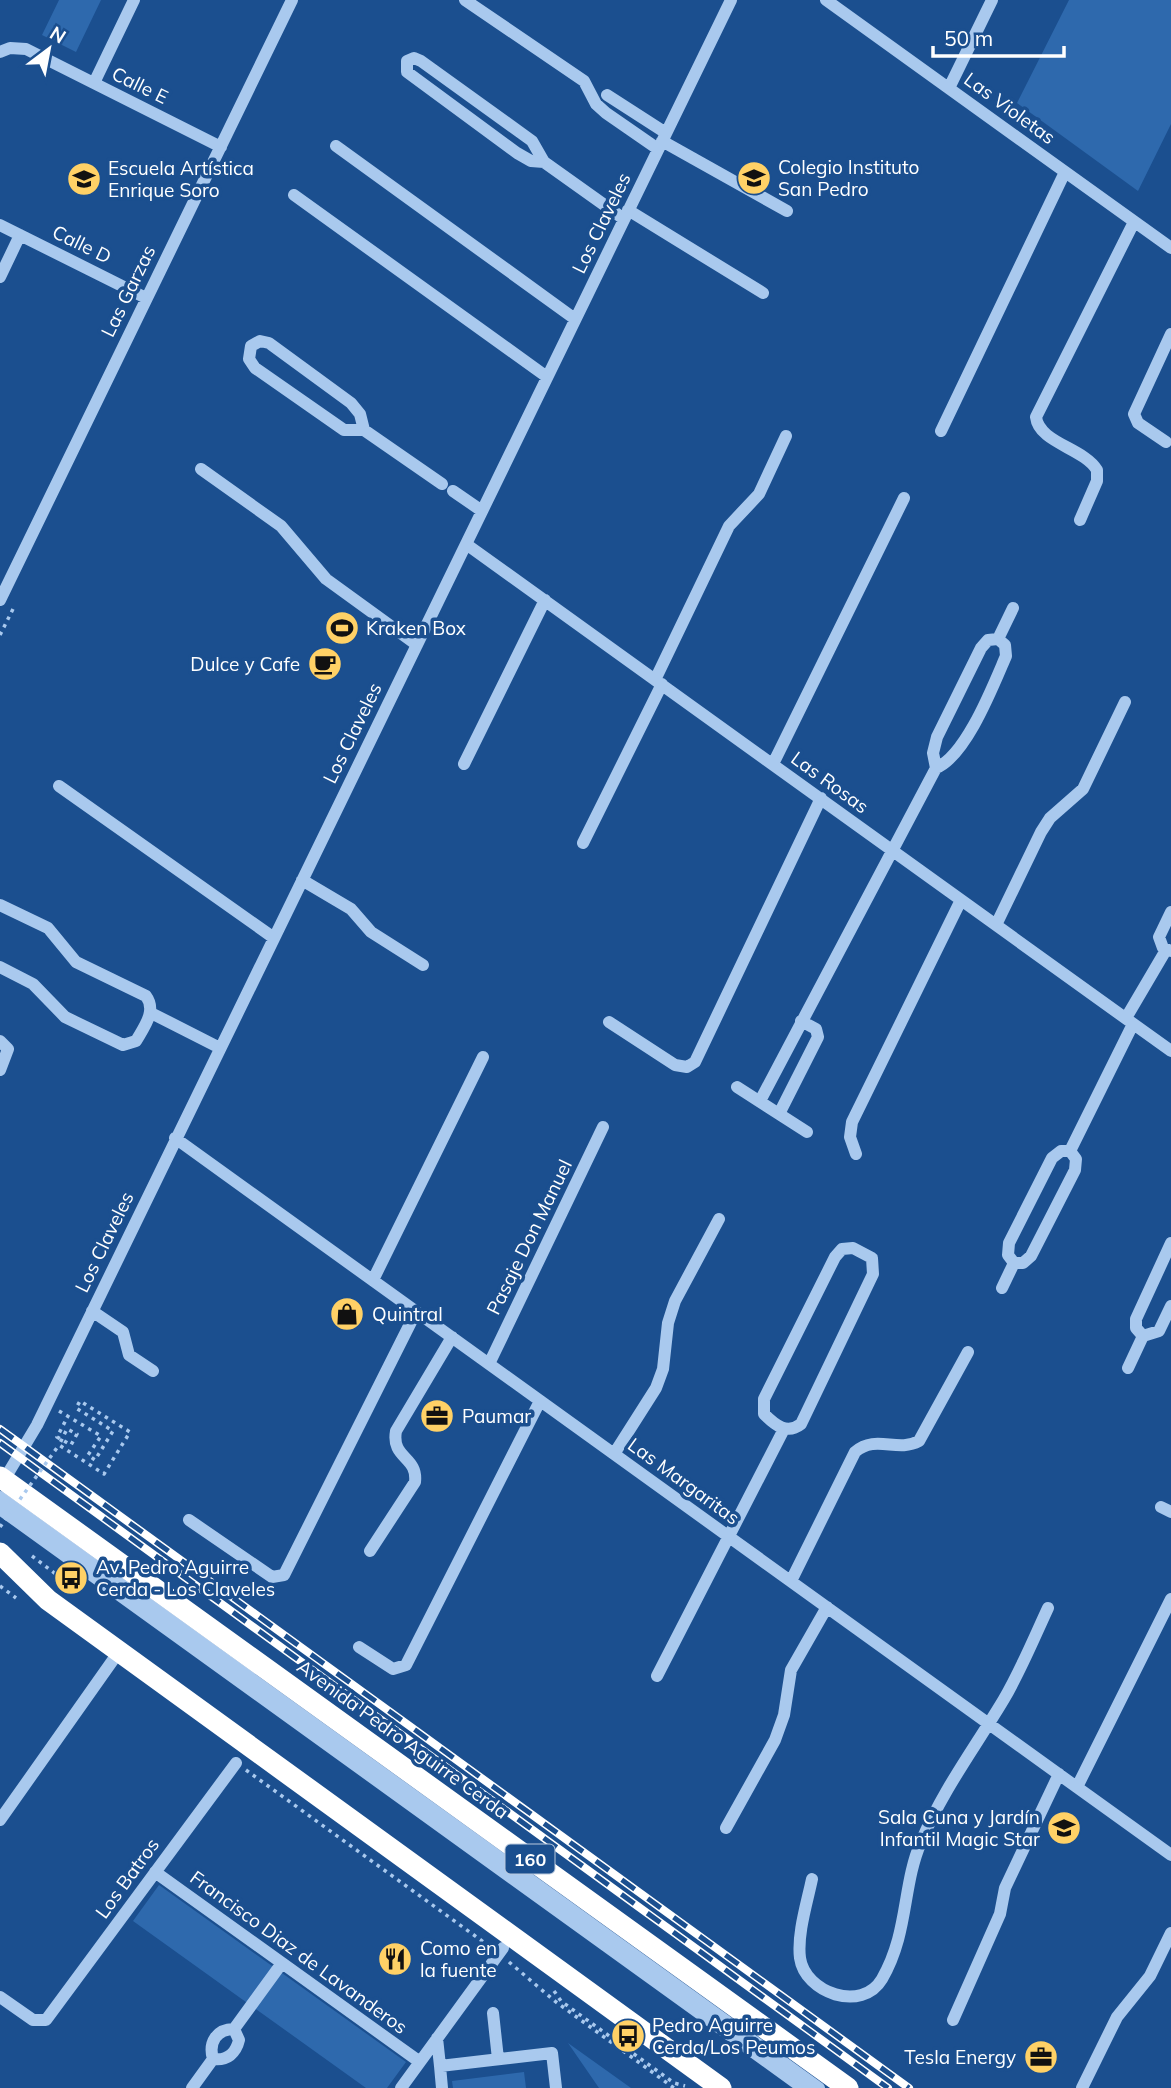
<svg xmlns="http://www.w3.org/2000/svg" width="1171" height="2088" viewBox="0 0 1171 2088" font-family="Mulish,sans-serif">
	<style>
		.green { fill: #2e69ad }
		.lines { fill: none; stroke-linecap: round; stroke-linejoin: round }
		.path { stroke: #a9c9ee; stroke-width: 3.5; stroke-dasharray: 3.5 5; stroke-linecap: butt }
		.minor { stroke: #a9c9ee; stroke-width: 12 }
		.highway { stroke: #fff; stroke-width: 21 }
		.rail-casing { stroke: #fff; stroke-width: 8 }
		.rail { stroke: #1b4f8f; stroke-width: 5; stroke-dasharray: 16; stroke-linecap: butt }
		.path-bridge { stroke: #a9c9ee; stroke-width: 3.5; stroke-dasharray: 3.5 5; stroke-linecap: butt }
		.labels { text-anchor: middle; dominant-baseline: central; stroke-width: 7; stroke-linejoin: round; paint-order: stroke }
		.shield { fill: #1b4f8f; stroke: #bbcadd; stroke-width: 2 }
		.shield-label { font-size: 18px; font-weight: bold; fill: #fff }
		.street-label { font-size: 19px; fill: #fff; stroke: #1b4f8f }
		.poi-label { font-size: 19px; fill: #fff; stroke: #1b4f8f; text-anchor: start }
	</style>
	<rect width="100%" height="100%" fill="#1b4f8f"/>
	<path class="green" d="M59,0H101L76,52L42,35Z
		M1069,0H1171V124L1138,191L1017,103Z
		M159,1885L406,2062L387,2088H366L133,1921Z
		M568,2043L631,2088H599Z
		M524,2072L526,2088H453L452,2081Z"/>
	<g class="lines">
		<path class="path" d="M0,635L13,609
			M59,1411L101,1436L88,1455L95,1460L113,1431L76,1408L80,1401L130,1432L104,1474L59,1445L67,1429L77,1434L71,1445L57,1437L68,1416
			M32,1556L61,1578H70
			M0,1586L16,1598
			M246,1770L489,1946
			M509,1962L556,2002L674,2088
			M554,1991L561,2001L674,2083L685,2086"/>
		<path class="minor" d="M465,0L584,81L596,104L606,113L658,149
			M826,0L1171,248
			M0,52L10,48L26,49L221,147
			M94,83L134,0
			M949,88L992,0
			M607,95L666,133
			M662,141L787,211
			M336,146L575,319
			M544,162L532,141L421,61L414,58L407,61V72L517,153L531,161L544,162L624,219
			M294,195L547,377
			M628,210L763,293
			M0,225L146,298
			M0,277L20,235
			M364,430L360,414L351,403L269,343L260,341L251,346L249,359L255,368L344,430H364L442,484
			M941,431L1065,172
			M1166,442L1138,423L1134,414L1171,334
			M201,469L281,526L326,579L417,645
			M453,491L482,511
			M1080,520L1097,481V470C1084,448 1039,443 1036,417L1134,222
			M466,544L1171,1051
			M0,600L292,0
			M998,639L1013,608
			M655,680L729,526L759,494L786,436
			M464,764L545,600
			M773,764L904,498
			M59,786L274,938
			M583,843L662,684
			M302,880L351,909L371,932L423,965
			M0,905L48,928L76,962L146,996C157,1011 144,1027 136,1041L123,1045L65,1017L33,984L0,967
			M1171,912L1159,937L1163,948L1171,951
			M996,925L1041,832L1050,818L1083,789L1125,702
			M151,1013L220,1048
			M1126,1018L1166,950
			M609,1022L675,1065L687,1067L695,1062L821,798
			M0,1041L8,1049L0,1070
			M737,1087L807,1132
			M760,1101L936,768C966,756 993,686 1006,656L1005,645L998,639L988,640L981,648L937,737L933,753L936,768
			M779,1114L818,1037L816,1029L801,1021
			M175,1138L1171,1855
			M1070,1151L1133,1024
			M856,1154L850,1137L852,1122L961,900
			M853,1248L872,1258L873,1274L801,1424C787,1435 775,1425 764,1414V1399L835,1257L842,1249Z
			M1014,1263L1008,1255L1009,1243L1052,1158L1061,1151H1070
			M1014,1263H1023L1031,1256L1075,1170L1076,1159L1070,1151
			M373,1280L483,1057
			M1002,1288L1014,1263
			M92,1311L123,1332L129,1355L153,1371
			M1143,1336L1136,1328V1319L1171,1243
			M1143,1336L1159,1331L1171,1306
			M489,1364L603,1127
			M1128,1368L1143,1336
			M614,1454L656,1388L663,1369L668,1323L675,1301L719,1219
			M4,1480L37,1425L731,0
			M0,1497L819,2088
			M1161,1507L1171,1512
			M0,1509L803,2088
			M189,1520L272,1577L284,1575L416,1312
			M370,1551L415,1482C418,1456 391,1459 396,1431L452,1337
			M791,1581L855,1452C876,1434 897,1453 919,1441L968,1352
			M359,1647L393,1669L406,1665L540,1401
			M657,1676L784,1429
			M1077,1787L1171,1599
			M0,1820L113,1660
			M726,1828L775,1740L784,1715L791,1670L827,1607
			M155,1872L420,2062
			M812,1879C807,1903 797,1934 800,1958C805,1993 862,2013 882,1979C909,1932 902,1886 921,1842C942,1791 976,1746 1004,1699C1021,1670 1034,1638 1048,1608
			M0,1997L33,2020H46L236,1763
			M493,2013L498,2059
			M953,2020L1000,1914L1005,1888L1059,1774
			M437,2038L440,2066L552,2053L556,2088
			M213,2059C227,2061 236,2053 239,2040L234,2029
			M440,2066L442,2088
			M192,2088L213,2059C208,2042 217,2029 234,2029L282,1963
			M401,2088L503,1948
			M1082,2088L1117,2017L1150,1976L1171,1933"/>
		<path class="highway" d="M0,1477L848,2088
			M0,1553L48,1600L721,2088"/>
		<g class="rail-casing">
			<path id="rail" d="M0,1429L909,2088
				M0,1443L888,2088"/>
		</g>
		<use href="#rail" class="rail"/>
		<path class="path-bridge" d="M0,1527L59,1445"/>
	</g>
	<defs>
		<g id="school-disc" transform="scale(1.75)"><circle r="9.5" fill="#ffd166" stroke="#1b4f8f"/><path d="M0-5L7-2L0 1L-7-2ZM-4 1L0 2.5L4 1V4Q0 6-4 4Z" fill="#111"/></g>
		<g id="stadium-disc" transform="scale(1.75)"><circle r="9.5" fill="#ffd166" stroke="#1b4f8f"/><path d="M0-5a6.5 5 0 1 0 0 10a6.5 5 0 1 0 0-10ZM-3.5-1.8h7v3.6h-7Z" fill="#111"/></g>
		<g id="cafe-disc" transform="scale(1.75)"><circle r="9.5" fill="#ffd166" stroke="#1b4f8f"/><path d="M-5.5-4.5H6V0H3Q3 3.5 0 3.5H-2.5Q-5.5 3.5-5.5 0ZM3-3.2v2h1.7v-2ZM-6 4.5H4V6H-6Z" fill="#111"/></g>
		<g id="shop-disc" transform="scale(1.75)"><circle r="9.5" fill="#ffd166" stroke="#1b4f8f"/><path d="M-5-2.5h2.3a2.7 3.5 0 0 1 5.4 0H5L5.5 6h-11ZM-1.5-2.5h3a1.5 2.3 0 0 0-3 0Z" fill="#111"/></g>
		<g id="office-disc" transform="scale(1.75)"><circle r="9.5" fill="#ffd166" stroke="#1b4f8f"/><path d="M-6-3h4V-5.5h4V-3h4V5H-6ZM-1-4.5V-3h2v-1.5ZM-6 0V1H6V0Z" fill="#111"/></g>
		<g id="bus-disc" transform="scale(1.75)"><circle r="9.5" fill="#ffd166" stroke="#1b4f8f"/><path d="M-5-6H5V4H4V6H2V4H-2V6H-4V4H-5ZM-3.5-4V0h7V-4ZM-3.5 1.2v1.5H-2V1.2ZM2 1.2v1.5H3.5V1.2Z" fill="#111"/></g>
		<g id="restaurant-disc" transform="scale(1.75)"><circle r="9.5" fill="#ffd166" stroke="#1b4f8f"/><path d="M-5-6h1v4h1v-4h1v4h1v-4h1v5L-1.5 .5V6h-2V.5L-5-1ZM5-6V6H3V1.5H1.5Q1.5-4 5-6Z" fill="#111"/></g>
	</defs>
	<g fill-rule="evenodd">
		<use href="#school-disc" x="754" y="178"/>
		<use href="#school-disc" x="84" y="179"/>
		<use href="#stadium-disc" x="342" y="628"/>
		<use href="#cafe-disc" x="325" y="664"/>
		<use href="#shop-disc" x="347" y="1314"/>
		<use href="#office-disc" x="437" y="1416"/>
		<use href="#bus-disc" x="71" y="1578"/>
		<use href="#school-disc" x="1064" y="1828"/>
		<use href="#restaurant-disc" x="395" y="1959"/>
		<use href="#bus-disc" x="628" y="2036"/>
		<use href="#office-disc" x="1041" y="2057"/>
	</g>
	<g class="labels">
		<rect class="shield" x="505.5" y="1844.5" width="49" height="29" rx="5"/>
		<g class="shield-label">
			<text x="530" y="1859">160</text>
		</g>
		<g class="street-label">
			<text transform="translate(140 85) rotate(26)">Calle E</text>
			<text transform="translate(1010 108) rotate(36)">Las Violetas</text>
			<text transform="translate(601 223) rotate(-64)">Los Claveles</text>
			<text transform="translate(82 244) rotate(26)">Calle D</text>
			<text transform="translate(128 291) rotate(-64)">Las Garzas</text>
			<text transform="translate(352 733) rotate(-64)">Los Claveles</text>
			<text transform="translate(830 782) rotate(36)">Las Rosas</text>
			<text transform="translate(529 1237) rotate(-64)">Pasaje Don Manuel</text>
			<text transform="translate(104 1242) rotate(-64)">Los Claveles</text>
			<text transform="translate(684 1481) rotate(36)">Las Margaritas</text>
			<text transform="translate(403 1739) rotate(36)">Avenida Pedro Aguirre Cerda</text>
			<text transform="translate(127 1878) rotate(-54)">Los Batros</text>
			<text transform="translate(299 1952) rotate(36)">Francisco Diaz de Lavanderos</text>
		</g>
		<g class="poi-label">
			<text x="778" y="167">Colegio Instituto<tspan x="778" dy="22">San Pedro</tspan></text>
			<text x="108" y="168">Escuela Artística<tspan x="108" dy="22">Enrique Soro</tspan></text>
			<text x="366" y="628">Kraken Box</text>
			<text x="300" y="664" text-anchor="end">Dulce y Cafe</text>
			<text x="372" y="1314">Quintral</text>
			<text x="462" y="1416">Paumar</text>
			<text x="96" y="1567">Av. Pedro Aguirre<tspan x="96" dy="22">Cerda - Los Claveles</tspan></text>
			<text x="1040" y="1817" text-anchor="end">Sala Cuna y Jardín<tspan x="1040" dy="22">Infantil Magic Star</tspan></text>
			<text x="420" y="1948">Como en<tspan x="420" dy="22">la fuente</tspan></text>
			<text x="652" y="2025">Pedro Aguirre<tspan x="652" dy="22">Cerda/Los Peumos</tspan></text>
			<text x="1016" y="2057" text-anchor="end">Tesla Energy</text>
		</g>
	</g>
	<g transform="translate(49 49) rotate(32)" stroke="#1b4f8f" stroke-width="5" paint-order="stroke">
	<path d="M0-5L12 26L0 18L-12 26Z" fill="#ffffff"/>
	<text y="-10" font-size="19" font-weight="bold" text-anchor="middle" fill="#ffffff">N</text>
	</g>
	<path d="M933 46v10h131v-10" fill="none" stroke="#ffffff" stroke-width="3.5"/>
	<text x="944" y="46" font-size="21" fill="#ffffff" stroke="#1b4f8f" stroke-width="5" paint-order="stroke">50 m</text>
</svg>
